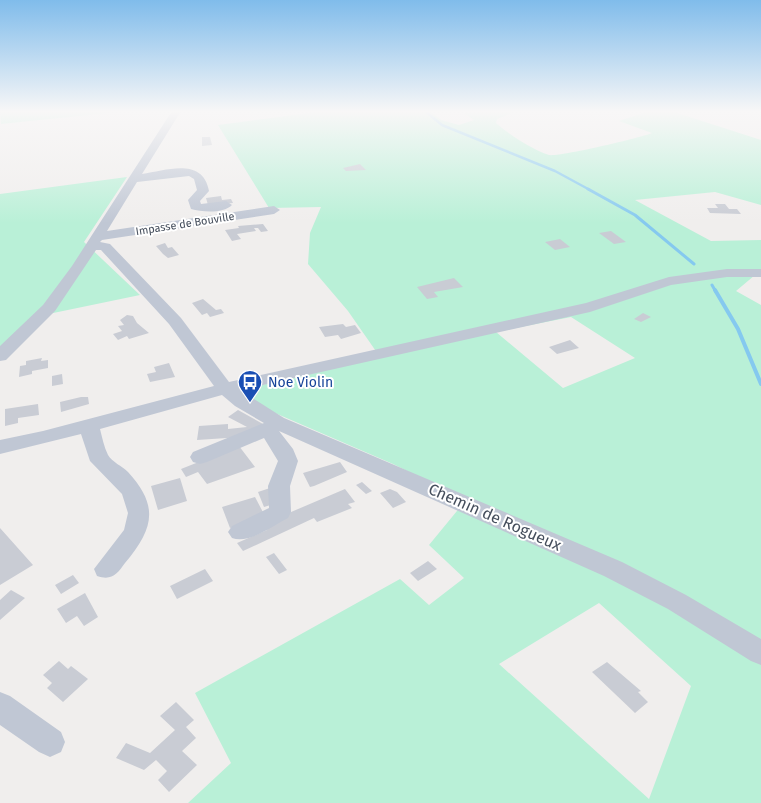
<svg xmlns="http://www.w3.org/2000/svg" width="761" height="803" viewBox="0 0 761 803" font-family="'Fira Sans',sans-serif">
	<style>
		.green { fill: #b9f0d7; fill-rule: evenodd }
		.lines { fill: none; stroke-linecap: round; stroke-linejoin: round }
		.stream-far2 { stroke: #85c9ef; stroke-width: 2.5 }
		.stream-far1 { stroke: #85c9ef; stroke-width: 3 }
		.stream { stroke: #85c9ef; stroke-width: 4 }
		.building { fill: #c9ccd4 }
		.minor { fill: #c0c7d4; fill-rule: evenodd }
		.labels { text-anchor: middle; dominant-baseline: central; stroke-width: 4; stroke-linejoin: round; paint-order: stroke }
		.far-street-label { font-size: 11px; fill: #454e5c; stroke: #fff }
		.transit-label { font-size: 14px; fill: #164399; stroke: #fff; text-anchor: start }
		.near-street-label { font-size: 16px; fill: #454e5c; stroke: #fff }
	</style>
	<rect width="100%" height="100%" fill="#f0eeed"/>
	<path class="green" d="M0,111H127L1,124Z
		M368,111H430L441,120L459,125L474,120L464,113L517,111L497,119L496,123C510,135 531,149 549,155C559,157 640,138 652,133L619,121L649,111H671L761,140V205L715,192L635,200L711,241L761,240V270L736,291L761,305V803H188L231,763L195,693L400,579L429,605L464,578L429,545L466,500L393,464L268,410L256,404L249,395L258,386L380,357L348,311L308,264L310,233L321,207L269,208L218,125L316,112ZM571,317L635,358L563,388L496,332ZM599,603L691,686L649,799L499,664Z
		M127,177L84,242L140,295L34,317L0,351V194Z"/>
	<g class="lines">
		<path class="stream-far2" d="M425,111L442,125L555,171L590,190"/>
		<path class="stream-far1" d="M588,189L635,215L694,264
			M712,285L716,292"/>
		<path class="stream" d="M715,290L738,329L761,384"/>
	</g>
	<path class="building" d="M202,137H210L212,145L202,146Z
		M360,164L366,170L346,171L343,168Z
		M221,196L222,200L231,199L233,203L208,205L206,198Z
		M715,204H725L729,209H737L741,214L710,213L707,208H718Z
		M263,224L268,231L261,232L258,228H254L256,231L237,234L241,239L232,241L225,230L239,228L238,226Z
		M611,231L626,242L614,244L599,233Z
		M560,239L570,247L555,250L545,242Z
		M165,243L168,248L172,247L179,255L168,258L163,254L156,246Z
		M454,278L463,287L434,292L438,297L427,299L417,287Z
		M203,299L216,310L221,309L224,313L210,317L207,313L202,315L192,303Z
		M643,313L651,317L641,322L634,319Z
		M127,315L133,316L137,323L149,333L129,339L127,336L118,340L113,334L122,331L118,326L124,325L120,320Z
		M343,324L346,327L355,325L361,333L341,339L338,335L325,337L319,327Z
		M570,340L579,348L557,354L549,347Z
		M42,358L41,361L48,360V368L32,371V374L19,377L20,366L26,365V361Z
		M169,363L175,377L150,382L147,374L156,372L154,367Z
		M62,374L63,384L52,386V376Z
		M81,397H88L89,404L61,412L60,402Z
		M38,404L39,415L18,418V423L5,426V409Z
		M238,410L263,424L242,437L197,440L199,426L228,424V429L247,427L228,417Z
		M239,446L255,467L207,484L198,472L186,477L181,469Z
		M340,462L347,472L314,486L310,487L303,473Z
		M180,478L187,501L158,510L151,486Z
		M362,482L372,491L366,494L356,485Z
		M270,488L277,503L264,507L258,492Z
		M345,489L355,502L348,504L352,508L317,522L314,518L243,551L237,543L267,530L270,521Z
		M390,489L397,492L406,502L393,508L380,493Z
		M255,497L265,516L230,528L222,507Z
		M0,528L33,565L0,585Z
		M274,553L287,570L279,574L266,557Z
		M428,561L437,569L418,581L410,573Z
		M205,569L213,581L177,599L170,586Z
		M73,575L79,583L61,594L55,585Z
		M11,590L25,598L0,620V600Z
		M85,593L98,617L84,626L77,616L66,623L57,609Z
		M59,661L68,669L71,666L88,679L63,702L47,688L52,683L43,675Z
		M607,662L641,691L638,692L648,702L635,713L592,672Z
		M176,702L194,720L186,727L196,738L182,751L197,765L169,792L158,780L167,771L156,760L144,770L116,758L126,743L150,753L175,730L160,716Z"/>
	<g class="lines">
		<path class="minor" d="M172,111H181L142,174C167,170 203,157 209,191L200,201L201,204L226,201L232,205C223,214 202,212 191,209L188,200L197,190L194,179L189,176L137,182L107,231L274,206L280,210L274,214L102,240L100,242L110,244L181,318L229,382L586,303L669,277L727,269H761V277H727L671,285L590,312L240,390L284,418L622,562L686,595L761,639V665L751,661L668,609L604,576L279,431L293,449L298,461L290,486L291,512L288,518C272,526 250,544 232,538L228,532L232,526L269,508L268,486L278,461L264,438L207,462L200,464L193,462L190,457L193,452L264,423L235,406L222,395L100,429C102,437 104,447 108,455C112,462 122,466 128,472C160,507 153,529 125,563C117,574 112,581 97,576L94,569L124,530L128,513L122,494L90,461L81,434L0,454V440L43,431L214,386L169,324L101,250H96L55,311L6,360L0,361V346L43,305L72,266Z
			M0,692L10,696L61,732L65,742L61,752L50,757L39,752L0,725Z"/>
	</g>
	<linearGradient id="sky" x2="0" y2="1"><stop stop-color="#80bceb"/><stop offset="0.5" stop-color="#f8f7f7"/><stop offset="1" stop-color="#f8f7f7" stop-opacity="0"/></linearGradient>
	<rect width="761" height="223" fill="url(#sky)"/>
	<defs>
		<g id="bus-pin" transform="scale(1.25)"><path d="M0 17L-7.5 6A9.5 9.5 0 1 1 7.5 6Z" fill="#1a4fb4" stroke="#fff"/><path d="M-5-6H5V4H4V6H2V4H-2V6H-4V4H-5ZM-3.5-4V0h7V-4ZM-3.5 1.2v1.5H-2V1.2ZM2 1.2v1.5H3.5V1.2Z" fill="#fff"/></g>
	</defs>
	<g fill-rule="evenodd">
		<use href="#bus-pin" x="250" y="382"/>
	</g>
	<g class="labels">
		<g class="far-street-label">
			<text transform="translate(185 224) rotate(-9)">Impasse de Bouville</text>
		</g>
		<g class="transit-label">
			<text x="268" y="382">Noe Violin</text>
		</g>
		<g class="near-street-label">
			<text transform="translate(495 517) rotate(24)">Chemin de Rogueux</text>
		</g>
	</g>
</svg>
